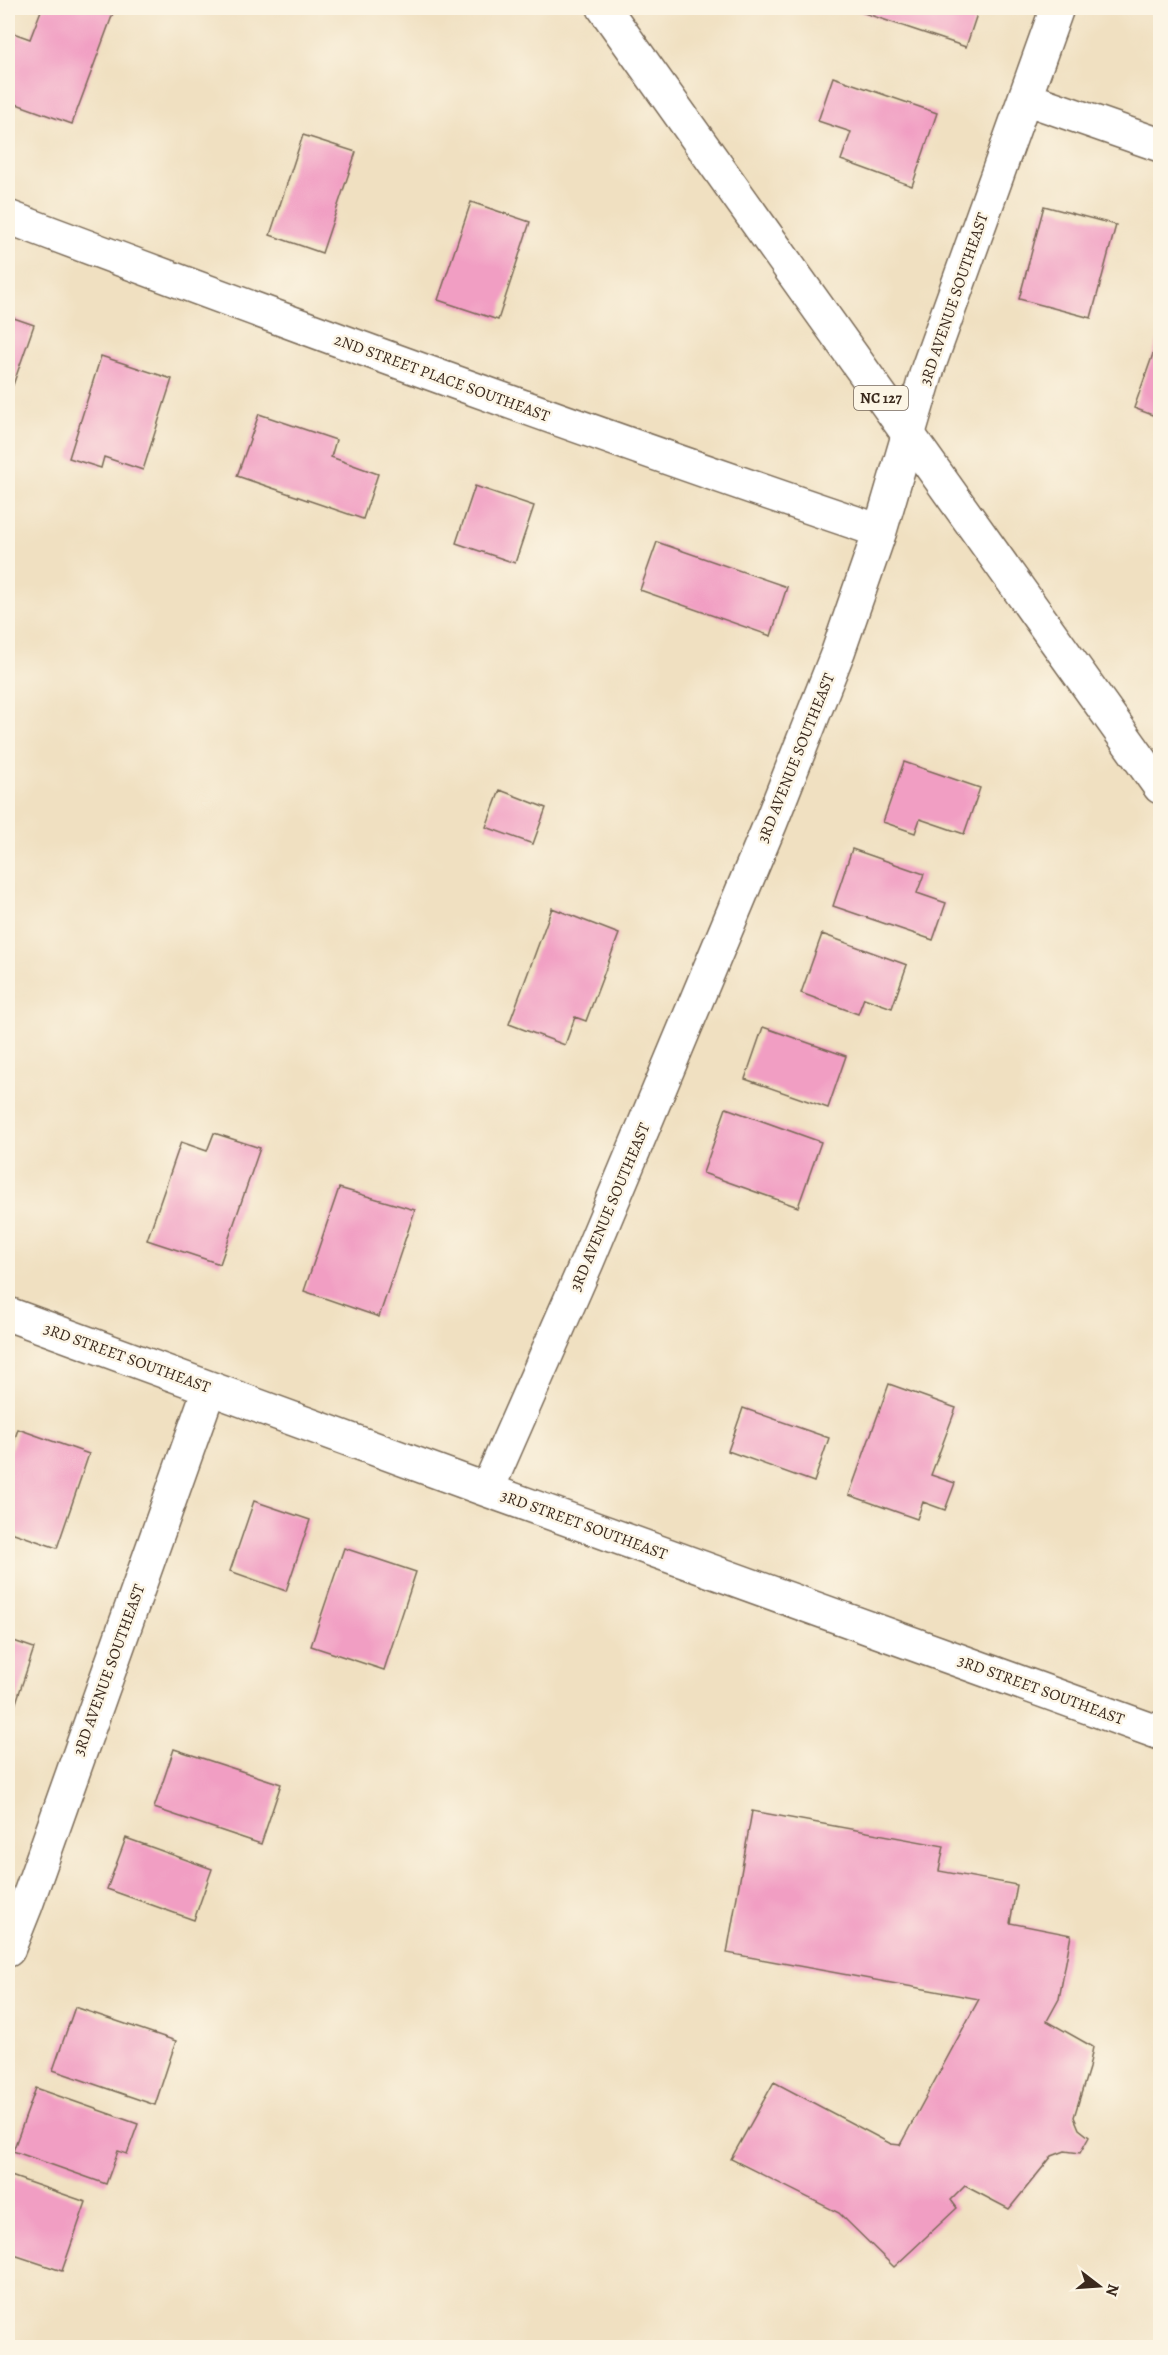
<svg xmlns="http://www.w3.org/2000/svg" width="1168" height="2355" viewBox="0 0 1168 2355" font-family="Alegreya,serif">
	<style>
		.building { fill: #f19ec3 }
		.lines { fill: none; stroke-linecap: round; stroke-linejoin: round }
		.street-casing { stroke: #7a6a57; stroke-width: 36 }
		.primary-casing { stroke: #7a6a57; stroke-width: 36 }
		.street { stroke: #fff; stroke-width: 33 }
		.primary { stroke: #fff; stroke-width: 33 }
		.labels { text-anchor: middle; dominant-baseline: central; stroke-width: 5; stroke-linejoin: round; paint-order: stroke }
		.shield { fill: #fcf5e5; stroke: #75675a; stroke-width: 1.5 }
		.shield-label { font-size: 15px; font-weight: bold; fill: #3b2a1e }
		.street-label { font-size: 16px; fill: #3b2a1e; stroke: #fcf5e5 }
	</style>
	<rect width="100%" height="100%" fill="#fcf5e5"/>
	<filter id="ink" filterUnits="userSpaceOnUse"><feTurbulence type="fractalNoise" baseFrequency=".0167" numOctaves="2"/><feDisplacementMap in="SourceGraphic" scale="12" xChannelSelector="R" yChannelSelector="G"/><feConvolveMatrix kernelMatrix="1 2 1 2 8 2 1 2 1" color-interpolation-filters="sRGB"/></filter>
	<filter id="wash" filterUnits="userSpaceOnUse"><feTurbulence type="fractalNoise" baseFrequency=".008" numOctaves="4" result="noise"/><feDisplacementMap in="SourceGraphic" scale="24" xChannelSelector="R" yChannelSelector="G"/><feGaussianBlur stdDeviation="1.35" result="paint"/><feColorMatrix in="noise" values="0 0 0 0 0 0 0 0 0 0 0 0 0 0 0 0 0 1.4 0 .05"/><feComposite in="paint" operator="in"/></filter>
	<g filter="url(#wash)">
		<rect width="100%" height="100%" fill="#f0e0c1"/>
		<g id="blocks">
			<path class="building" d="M42,8H115L72,124L8,101V31L30,39Z
				M849,8H979L966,47Z
				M833,77L937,113L912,186L841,160L851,132L818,121Z
				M303,135L356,152L322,253L270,235Z
				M471,202L530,222L498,320L438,300Z
				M1044,206L1116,225L1091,318L1019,299Z
				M8,316L34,325L13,385L8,383Z
				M1160,334V418L1134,408Z
				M101,356L172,379L143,470L104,457L101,468L69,458Z
				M259,414L336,440L331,457L378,474L363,519L237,476Z
				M475,486L534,506L515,563L456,543Z
				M657,542L787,587L771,636L640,590Z
				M904,762L980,788L964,834L920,819L915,833L883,822Z
				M500,790L546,808L533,844L486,827Z
				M852,849L924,874L917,893L946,903L933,940L833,906Z
				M552,908L619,934L586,1021L575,1017L565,1045L509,1024Z
				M822,934L907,965L892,1008L864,998L858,1014L801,993Z
				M763,1027L846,1056L828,1108L745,1079Z
				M726,1108L821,1142L798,1207L703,1173Z
				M214,1133L260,1148L220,1264L147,1240L181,1142L207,1151Z
				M339,1188L415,1210L379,1317L304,1291Z
				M889,1384L956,1408L931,1475L955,1483L945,1510L923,1502L917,1519L849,1495Z
				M743,1408L829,1438L814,1482L728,1451Z
				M18,1429L89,1454L57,1548L8,1531V1459Z
				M254,1501L310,1520L286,1591L230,1571Z
				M344,1548L416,1572L384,1670L311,1646Z
				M8,1639L34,1648L10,1721L8,1720Z
				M174,1749L281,1784L261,1844L154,1808Z
				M752,1811L944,1846L939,1871L1017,1885L1010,1923L1071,1935L1059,1999L1047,2021L1093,2047L1089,2068L1074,2117L1079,2129L1089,2137L1080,2153L1065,2151L1052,2156L1009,2209L965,2186L951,2200L957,2208L894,2267L839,2213L731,2159L774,2082L891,2144L900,2145L979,1999L727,1953Z
				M126,1838L212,1869L194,1920L107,1889Z
				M75,2007L176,2041L155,2105L53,2070Z
				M36,2088L138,2124L127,2154L118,2151L106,2184L13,2151Z
				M8,2175L86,2202L62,2271L8,2253Z"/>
		</g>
	</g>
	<g filter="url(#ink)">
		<use href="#blocks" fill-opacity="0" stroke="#7a6a57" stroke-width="1.5"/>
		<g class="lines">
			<g class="street-casing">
				<path id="street" d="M1025,98L1160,145
					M8,217C297,326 587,432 880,531
					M8,1314L487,1490L1160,1733
					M487,1490L587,1262L771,822L838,652L880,531L928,368L1057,8
					M8,1950L26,1905L209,1389"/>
			</g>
			<g class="primary-casing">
				<path id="primary" d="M604,8L1160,787"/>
			</g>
			<use href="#street" class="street"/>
			<use href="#primary" class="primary"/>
		</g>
	</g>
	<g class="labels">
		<rect class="shield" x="854" y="386" width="54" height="24" rx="4.5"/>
		<g class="shield-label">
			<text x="881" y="398">NC 127</text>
		</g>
		<g class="street-label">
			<text transform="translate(954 299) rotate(-71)">3RD AVENUE SOUTHEAST</text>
			<text transform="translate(442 378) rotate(20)">2ND STREET PLACE SOUTHEAST</text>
			<text transform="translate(796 758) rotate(-68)">3RD AVENUE SOUTHEAST</text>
			<text transform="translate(610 1207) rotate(-67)">3RD AVENUE SOUTHEAST</text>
			<text transform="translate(127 1358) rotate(20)">3RD STREET SOUTHEAST</text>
			<text transform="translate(584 1525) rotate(20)">3RD STREET SOUTHEAST</text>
			<text transform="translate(109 1670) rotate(-70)">3RD AVENUE SOUTHEAST</text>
			<text transform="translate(1041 1690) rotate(20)">3RD STREET SOUTHEAST</text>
		</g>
	</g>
	<rect width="1168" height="2355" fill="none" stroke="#fcf5e5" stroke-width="30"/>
	<g transform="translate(1099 2286) rotate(107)" stroke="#fcf5e5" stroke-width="4.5" paint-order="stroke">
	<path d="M0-4.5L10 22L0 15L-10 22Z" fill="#3b2a1e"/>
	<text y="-9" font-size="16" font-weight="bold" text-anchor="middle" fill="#3b2a1e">N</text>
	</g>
</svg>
